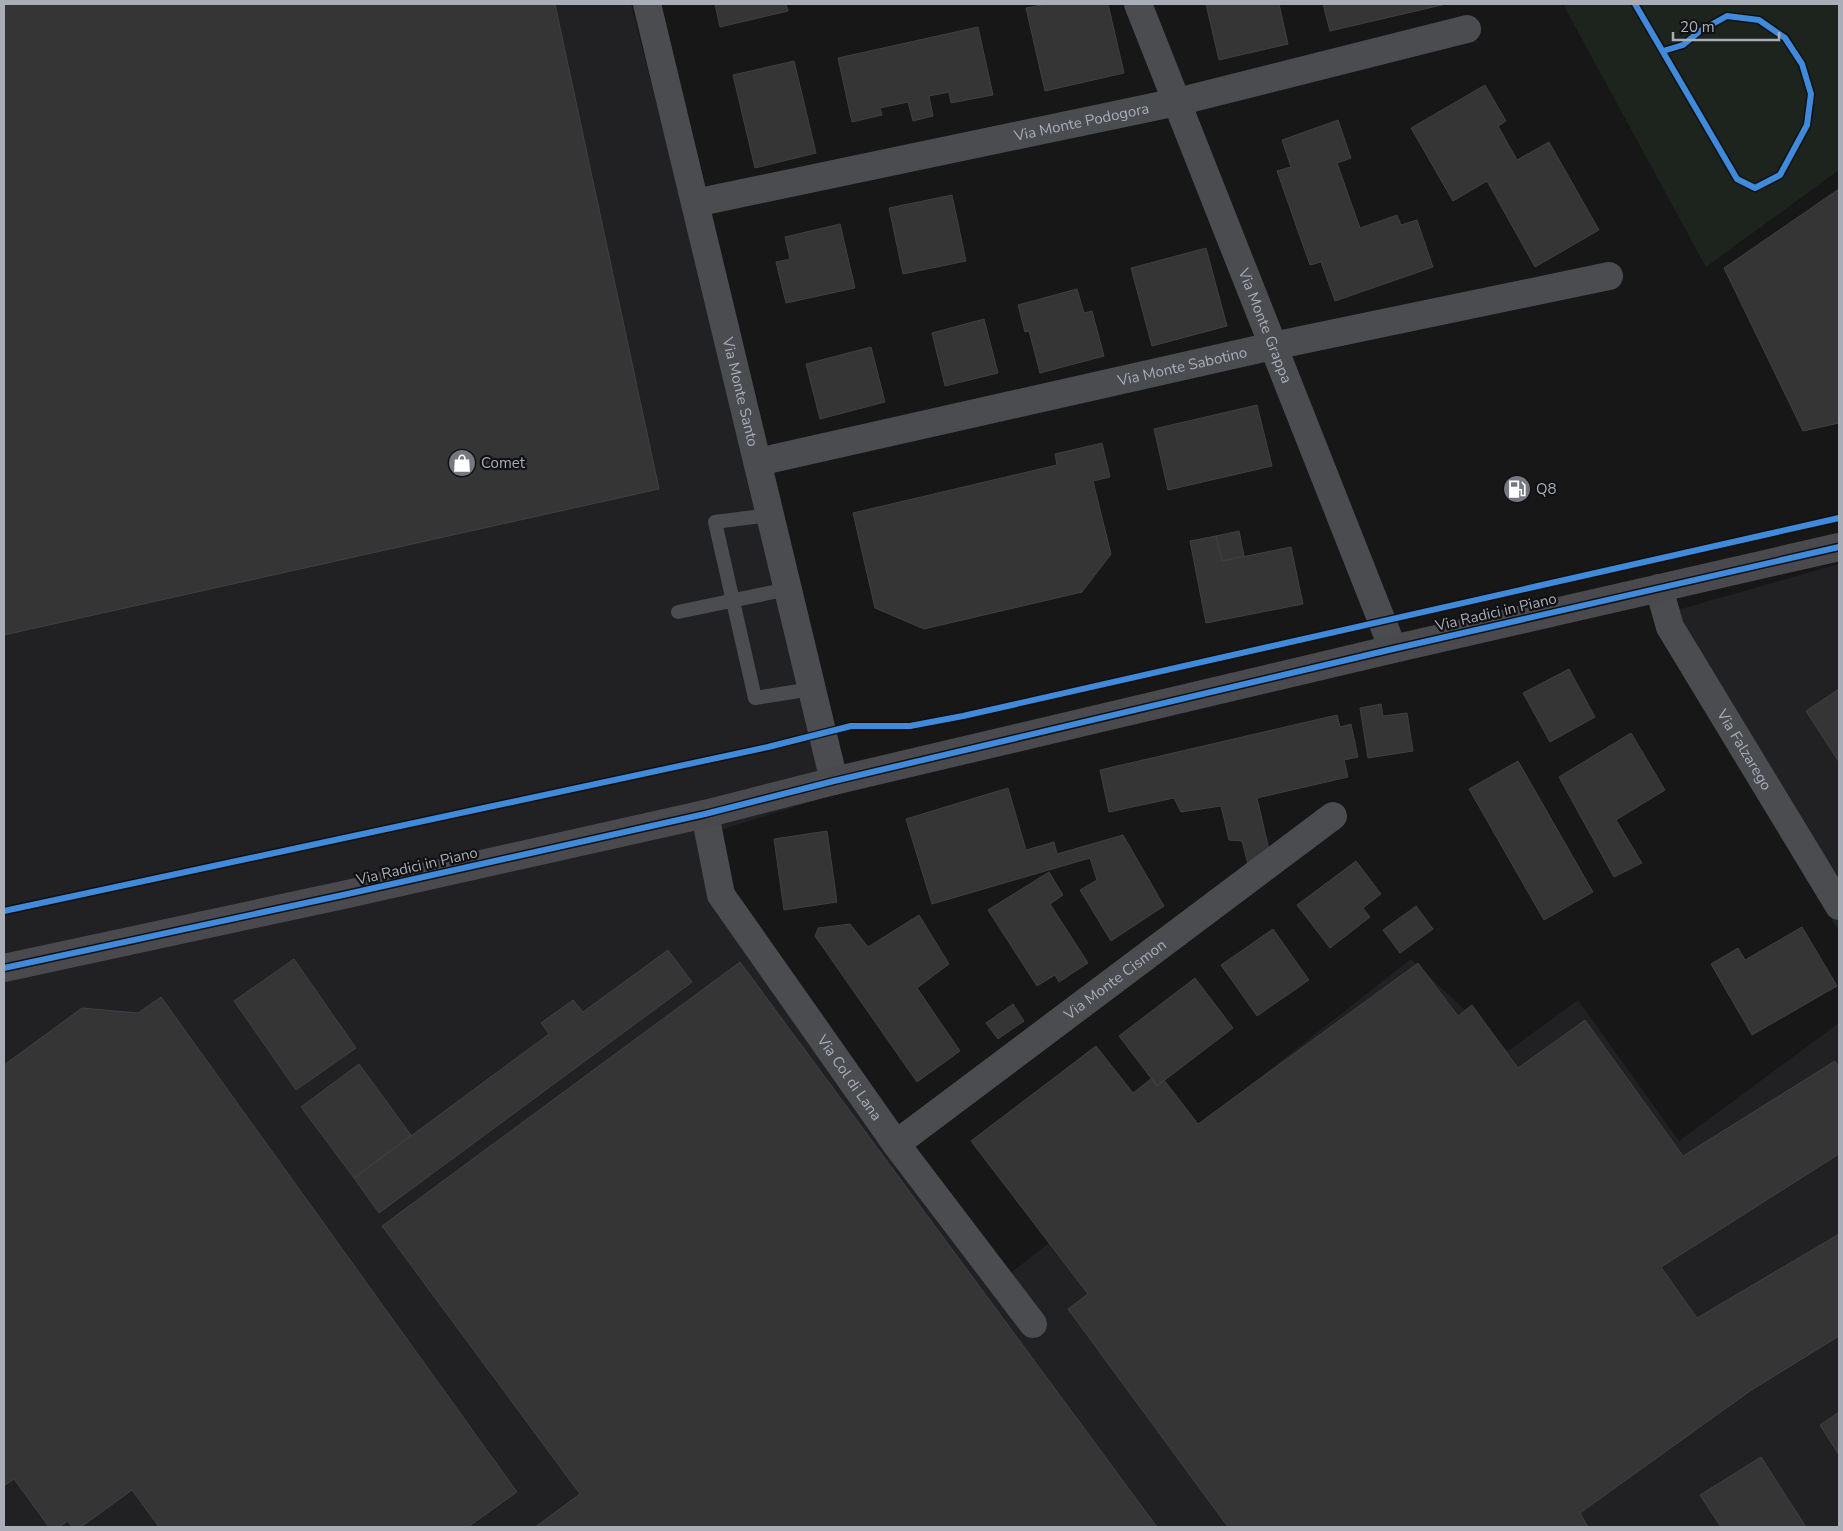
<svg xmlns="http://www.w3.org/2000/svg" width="1843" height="1531" viewBox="0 0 1843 1531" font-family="'Nunito Sans',sans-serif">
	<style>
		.built { fill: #212123 }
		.green { fill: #1d241e }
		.building { fill: #353536; stroke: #3f4043 }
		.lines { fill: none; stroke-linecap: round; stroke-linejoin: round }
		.lane { stroke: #4b4c50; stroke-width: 14 }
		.street { stroke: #4b4c50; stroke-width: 28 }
		.secondary { stroke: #4a4a4e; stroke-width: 28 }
		.cycleway-casing { stroke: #111113; stroke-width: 9 }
		.cycleway { stroke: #408adc; stroke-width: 6 }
		.labels { text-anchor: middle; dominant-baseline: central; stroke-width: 4.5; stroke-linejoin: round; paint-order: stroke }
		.street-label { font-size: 15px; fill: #a8adb8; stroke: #111113 }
		.poi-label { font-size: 15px; fill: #a8adb8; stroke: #111113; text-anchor: start }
	</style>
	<rect width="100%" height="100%" fill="#171717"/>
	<path class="built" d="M4,4H631L835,794L708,834L749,960L999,1282L1411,959L1508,1051L1578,1000L1679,1141L1839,1023V1527H4Z
		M1839,564V932L1656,616Z"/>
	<path class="green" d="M1566,4H1839V170L1706,267L1564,6Z"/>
	<path class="building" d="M4,4H555L659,489L4,635Z
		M715,4H786L788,11L720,27Z
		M1047,4H1108L1124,73L1045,91L1026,8Z
		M1206,4H1279L1288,44L1219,60Z
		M1323,4H1446L1330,31Z
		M978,27L993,95L951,103L949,92L929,96L933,116L913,121L908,102L880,108L882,115L852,122L838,58Z
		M794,61L816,153L755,168L733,75Z
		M1485,85L1506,121L1498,126L1517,160L1549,142L1599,230L1535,267L1487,181L1453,201L1411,128Z
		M1338,120L1351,158L1337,163L1360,228L1397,215L1401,225L1417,220L1433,267L1335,301L1321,262L1310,265L1277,171L1291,167L1282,140Z
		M1839,189V423L1803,431L1724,268Z
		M952,195L966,261L903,274L889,208Z
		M840,224L855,288L786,303L776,262L790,259L785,237Z
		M1206,248L1227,326L1152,346L1131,268Z
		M1077,289L1084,313L1092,311L1104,356L1040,373L1029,331L1025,332L1018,305Z
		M984,319L998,373L945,386L932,333Z
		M871,347L885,402L820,419L806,364Z
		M1257,405L1272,466L1168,490L1154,429Z
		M1102,443L1110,477L1093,481L1111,554L1082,592L924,629L875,608L853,513L1057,465L1055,454Z
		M1239,531L1244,556L1222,561L1216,536Z
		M1216,536L1222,561L1291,547L1303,604L1206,623L1190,541Z
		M1569,669L1595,717L1550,742L1523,693Z
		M1839,689V762L1806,711Z
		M1381,704L1383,716L1407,713L1413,751L1368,758L1360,708Z
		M1337,715L1340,727L1351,724L1358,757L1344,760L1348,777L1257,798L1270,854L1249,868L1242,841L1229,840L1221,806L1181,812L1174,798L1109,812L1100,770Z
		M1631,733L1665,790L1616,820L1642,863L1614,877L1559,777Z
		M1518,761L1593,892L1544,920L1469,789Z
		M1008,788L1026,850L1054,842L1057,854L1123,835L1164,906L1111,941L1080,890L1097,880L1090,858L932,904L906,819Z
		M827,831L837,902L784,910L774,839Z
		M1356,861L1381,894L1363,908L1370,917L1330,948L1297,905Z
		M1049,872L1063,895L1050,904L1088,963L1059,982L1055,975L1037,986L988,910Z
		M1416,906L1433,929L1400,953L1383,930Z
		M919,915L949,964L917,988L960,1051L917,1082L815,936L818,928L850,924L868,947Z
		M1802,927L1837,986L1752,1035L1711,964L1738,948L1745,960Z
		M1273,929L1309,980L1257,1016L1221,965Z
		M668,950L692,982L379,1213L354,1178L549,1034L541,1023L573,1000L583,1012Z
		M294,959L356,1048L296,1090L234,1001Z
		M740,962L1157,1527H535L580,1494L382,1226Z
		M1418,963L1458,1016L1472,1005L1518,1068L1585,1020L1683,1156L1835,1061L1839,1068V1154L1661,1267L1697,1318L1839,1234V1336L1750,1391L1580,1513L1588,1527H1228L1068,1309L1088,1294L971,1141L1096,1046L1133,1093L1152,1078L1157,1086L1164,1080L1198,1124Z
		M1195,978L1233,1028L1157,1086L1119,1036Z
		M161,997L517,1492L468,1527H159L132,1490L81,1527H72L68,1521L59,1527H49L14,1479L4,1486V1065L82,1008L138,1013Z
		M1013,1004L1024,1021L998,1039L986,1023Z
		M359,1064L411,1135L354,1178L301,1107Z
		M1839,1412V1455L1820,1425Z
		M1761,1457L1806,1527H1721L1700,1495Z"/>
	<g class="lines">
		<path class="lane" d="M770,515L715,522L755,698L812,689
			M678,612L788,589"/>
		<g class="street">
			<path id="s1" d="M647,4L834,781"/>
			<path id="s2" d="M1138,4L1393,649"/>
			<path id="s3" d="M695,203L1177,102L1467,29"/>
			<path id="s4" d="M758,462L1273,346L1609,276"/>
			<path id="s5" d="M1659,588L1670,627L1839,906"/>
			<path id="s6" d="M705,814L721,895L896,1144L1033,1324"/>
			<path id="s7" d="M896,1144L1333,816"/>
		</g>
		<path class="secondary" d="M4,968L343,895L705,814L834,781L1393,649L1839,547"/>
		<g class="cycleway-casing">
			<path id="cycleway" d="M1635,4L1737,179L1755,188L1780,175L1807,125L1811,94L1802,64L1785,38L1759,20L1727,16L1700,31L1683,45L1663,51
				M4,911L768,747L851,726H910L963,716L1839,518
				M4,968L343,895L705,814L834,781L1393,649L1839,547"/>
		</g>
		<use href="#cycleway" class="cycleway"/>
	</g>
	<defs>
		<g id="shop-disc" transform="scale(1.4375)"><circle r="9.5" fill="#757880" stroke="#111113"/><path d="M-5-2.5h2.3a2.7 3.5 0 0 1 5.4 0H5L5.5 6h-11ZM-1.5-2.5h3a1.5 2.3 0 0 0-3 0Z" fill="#fff"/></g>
		<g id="fuel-disc" transform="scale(1.4375)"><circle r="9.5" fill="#757880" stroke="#111113"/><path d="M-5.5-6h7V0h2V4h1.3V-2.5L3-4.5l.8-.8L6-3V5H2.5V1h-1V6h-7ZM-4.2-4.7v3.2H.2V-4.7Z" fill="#fff"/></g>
	</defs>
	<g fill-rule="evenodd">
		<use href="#shop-disc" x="462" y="463"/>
		<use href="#fuel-disc" x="1517" y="489"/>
	</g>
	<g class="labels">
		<g class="street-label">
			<text stroke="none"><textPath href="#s3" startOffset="395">Via Monte Podogora</textPath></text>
			<text stroke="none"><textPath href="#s2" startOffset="346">Via Monte Grappa</textPath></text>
			<text stroke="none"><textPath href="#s4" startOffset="435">Via Monte Sabotino</textPath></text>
			<text stroke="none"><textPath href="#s1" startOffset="399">Via Monte Santo</textPath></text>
			<text transform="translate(1496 612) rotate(-13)">Via Radici in Piano</text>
			<text stroke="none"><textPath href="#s5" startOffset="184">Via Falzarego</textPath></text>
			<text transform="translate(417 866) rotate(-13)">Via Radici in Piano</text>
			<text stroke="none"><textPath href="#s7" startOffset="274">Via Monte Cismon</textPath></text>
			<text stroke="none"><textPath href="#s6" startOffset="306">Via Col di Lana</textPath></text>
		</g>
		<g class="poi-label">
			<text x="481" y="463">Comet</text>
			<text x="1536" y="489">Q8</text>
		</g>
	</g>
	<rect width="1843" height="1531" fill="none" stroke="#a8adb8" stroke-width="10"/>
	<path d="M1673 32v8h106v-8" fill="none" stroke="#a8adb8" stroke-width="2.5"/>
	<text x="1680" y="32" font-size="15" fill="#a8adb8" stroke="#111113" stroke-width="4" paint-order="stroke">20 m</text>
</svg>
